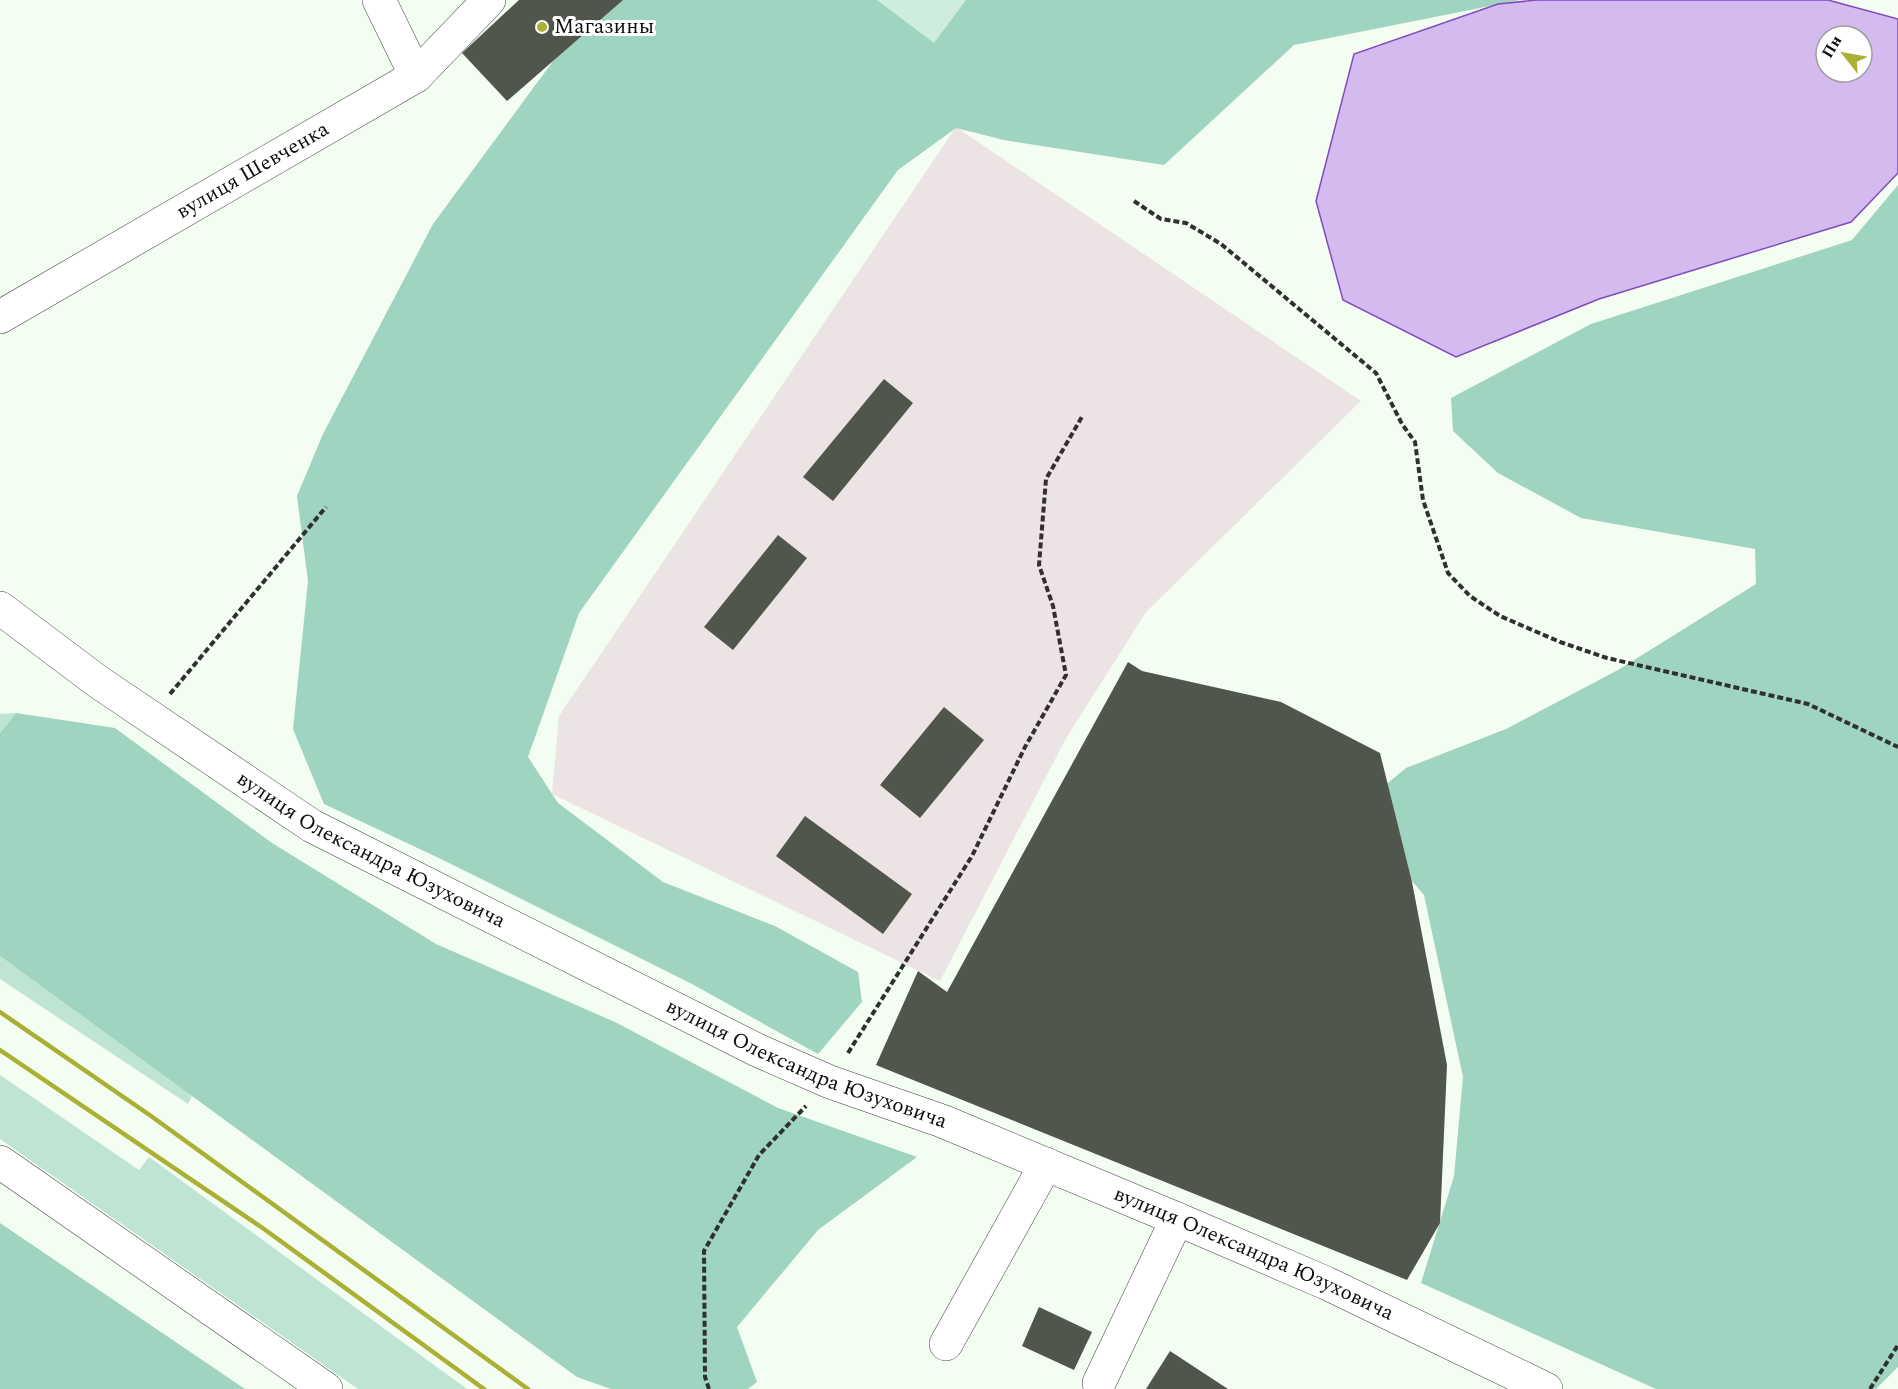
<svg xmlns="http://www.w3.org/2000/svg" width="1898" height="1389" viewBox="0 0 1898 1389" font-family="Spectral,serif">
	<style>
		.industrial { fill: #ece4e4 }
		.green { fill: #bee5d4 }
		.forest { fill: #9fd4c1 }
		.pitch { fill: #cfeddc }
		.water { fill: #d3bbf0; stroke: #834abf; stroke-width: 1.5; fill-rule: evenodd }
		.building { fill: #51564c }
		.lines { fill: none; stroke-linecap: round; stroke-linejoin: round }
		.minor-casing { stroke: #414141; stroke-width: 34 }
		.tertiary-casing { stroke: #414141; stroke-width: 34 }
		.path { stroke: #303030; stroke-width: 4; stroke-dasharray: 6 3; stroke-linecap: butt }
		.minor { stroke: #fff; stroke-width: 33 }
		.tertiary { stroke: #fff; stroke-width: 33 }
		.rail { stroke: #abb035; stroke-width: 4.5 }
		.poi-dot { fill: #abb035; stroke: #fff; stroke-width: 2 }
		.labels { text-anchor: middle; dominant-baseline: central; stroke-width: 6; stroke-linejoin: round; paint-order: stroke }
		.poi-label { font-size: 21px; fill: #0e0e0e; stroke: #fff; text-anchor: start }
		.street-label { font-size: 21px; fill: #0e0e0e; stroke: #fff }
	</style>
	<rect width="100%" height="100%" fill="#f3fdf1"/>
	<path class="industrial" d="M956,127L1361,401L1146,612L1065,740L940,981L552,794L559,716Z"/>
	<path class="green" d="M16,713L0,733V714Z
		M0,956L192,1096L188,1104L0,979Z
		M0,1075L139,1170L149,1157L467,1389H358L0,1139Z"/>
	<path class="forest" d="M598,0H1520L1294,45L1164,165L1004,140L956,128L898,170L579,613L528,757L558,803L663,882L775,926L858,972L862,1002L818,1054L692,984L443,860L324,804L293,729L308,581L297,496L323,434L433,224Z
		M1898,185V1367L1876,1389H1656L1421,1283L1454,1176L1463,1077L1424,895L1353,812L1406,768L1506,729L1618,670L1756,584L1755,549L1581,518L1498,473L1453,431L1451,398L1591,324L1852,240Z
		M16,713L115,728L272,843L436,944L615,1022L778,1108L917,1157L818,1230L737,1327L757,1382L748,1389H611L577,1377L0,956V733Z
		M0,1223L245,1389H0Z"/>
	<path class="pitch" d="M877,0H966L934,43Z"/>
	<path class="water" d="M1537,0H1828L1898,19V173L1851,222L1599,299L1456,357L1343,300L1316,201L1354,54L1498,4ZM1826,36H1862V72H1826Z"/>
	<path class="building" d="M519,0H623L507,101L462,53Z
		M884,379L913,403L833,501L803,477Z
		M778,535L807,558L733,650L704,627Z
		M1128,662L1142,671L1281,702L1380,753L1412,882L1447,1065L1440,1223L1407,1280L876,1065L918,971L947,992Z
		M944,707L984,740L920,818L880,785Z
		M805,816L912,894L883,934L776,856Z
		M1039,1307L1092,1332L1074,1370L1022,1346Z
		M1170,1351L1228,1389H1146Z"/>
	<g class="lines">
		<g class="minor-casing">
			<g id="minor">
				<path d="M379,0L416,76"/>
				<path id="s1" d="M0,608L97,681L312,826L757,1050L830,1082L942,1121L1177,1219L1326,1283L1546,1389"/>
				<path d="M0,1162L326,1389"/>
				<path d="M946,1344L1046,1164"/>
				<path d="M1099,1383L1177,1219"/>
			</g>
		</g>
		<g class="tertiary-casing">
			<g id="tertiary">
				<path id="s2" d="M0,317L416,76L489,0"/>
			</g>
		</g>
		<path class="path" d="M1134,201L1161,219L1186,223L1221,244L1376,373L1402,424L1415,442L1423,500L1448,573L1470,596L1500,616L1560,642L1607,658L1808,704L1898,747
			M170,694L326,507
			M848,1053L972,856L1025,747L1066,675L1053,606L1039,565L1046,479L1083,415
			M709,1389L705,1377L704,1251L759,1155L806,1106
			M1870,1389L1898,1345"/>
		<use href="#minor" class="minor"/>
		<use href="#tertiary" class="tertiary"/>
		<path class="rail" d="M0,1012L151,1116L528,1389
			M0,1050L264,1229L484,1389"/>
	</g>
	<circle class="poi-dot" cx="542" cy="27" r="6"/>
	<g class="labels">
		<g class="poi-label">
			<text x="554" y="27">Магазины</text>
		</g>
		<g class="street-label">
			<text stroke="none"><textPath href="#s2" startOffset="292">вулиця Шевченка</textPath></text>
			<text stroke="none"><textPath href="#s1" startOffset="444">вулиця Олександра Юзуховича</textPath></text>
			<text stroke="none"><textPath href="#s1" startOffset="930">вулиця Олександра Юзуховича</textPath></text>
			<text stroke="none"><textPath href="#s1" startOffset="1416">вулиця Олександра Юзуховича</textPath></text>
		</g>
	</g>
	<g transform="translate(1844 54) rotate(301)"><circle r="28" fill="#ffffff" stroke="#9f9f9f" stroke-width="1.5"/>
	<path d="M0-4.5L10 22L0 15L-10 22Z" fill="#abb035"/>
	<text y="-9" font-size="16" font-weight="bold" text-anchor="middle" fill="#0e0e0e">Пн</text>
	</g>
</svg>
